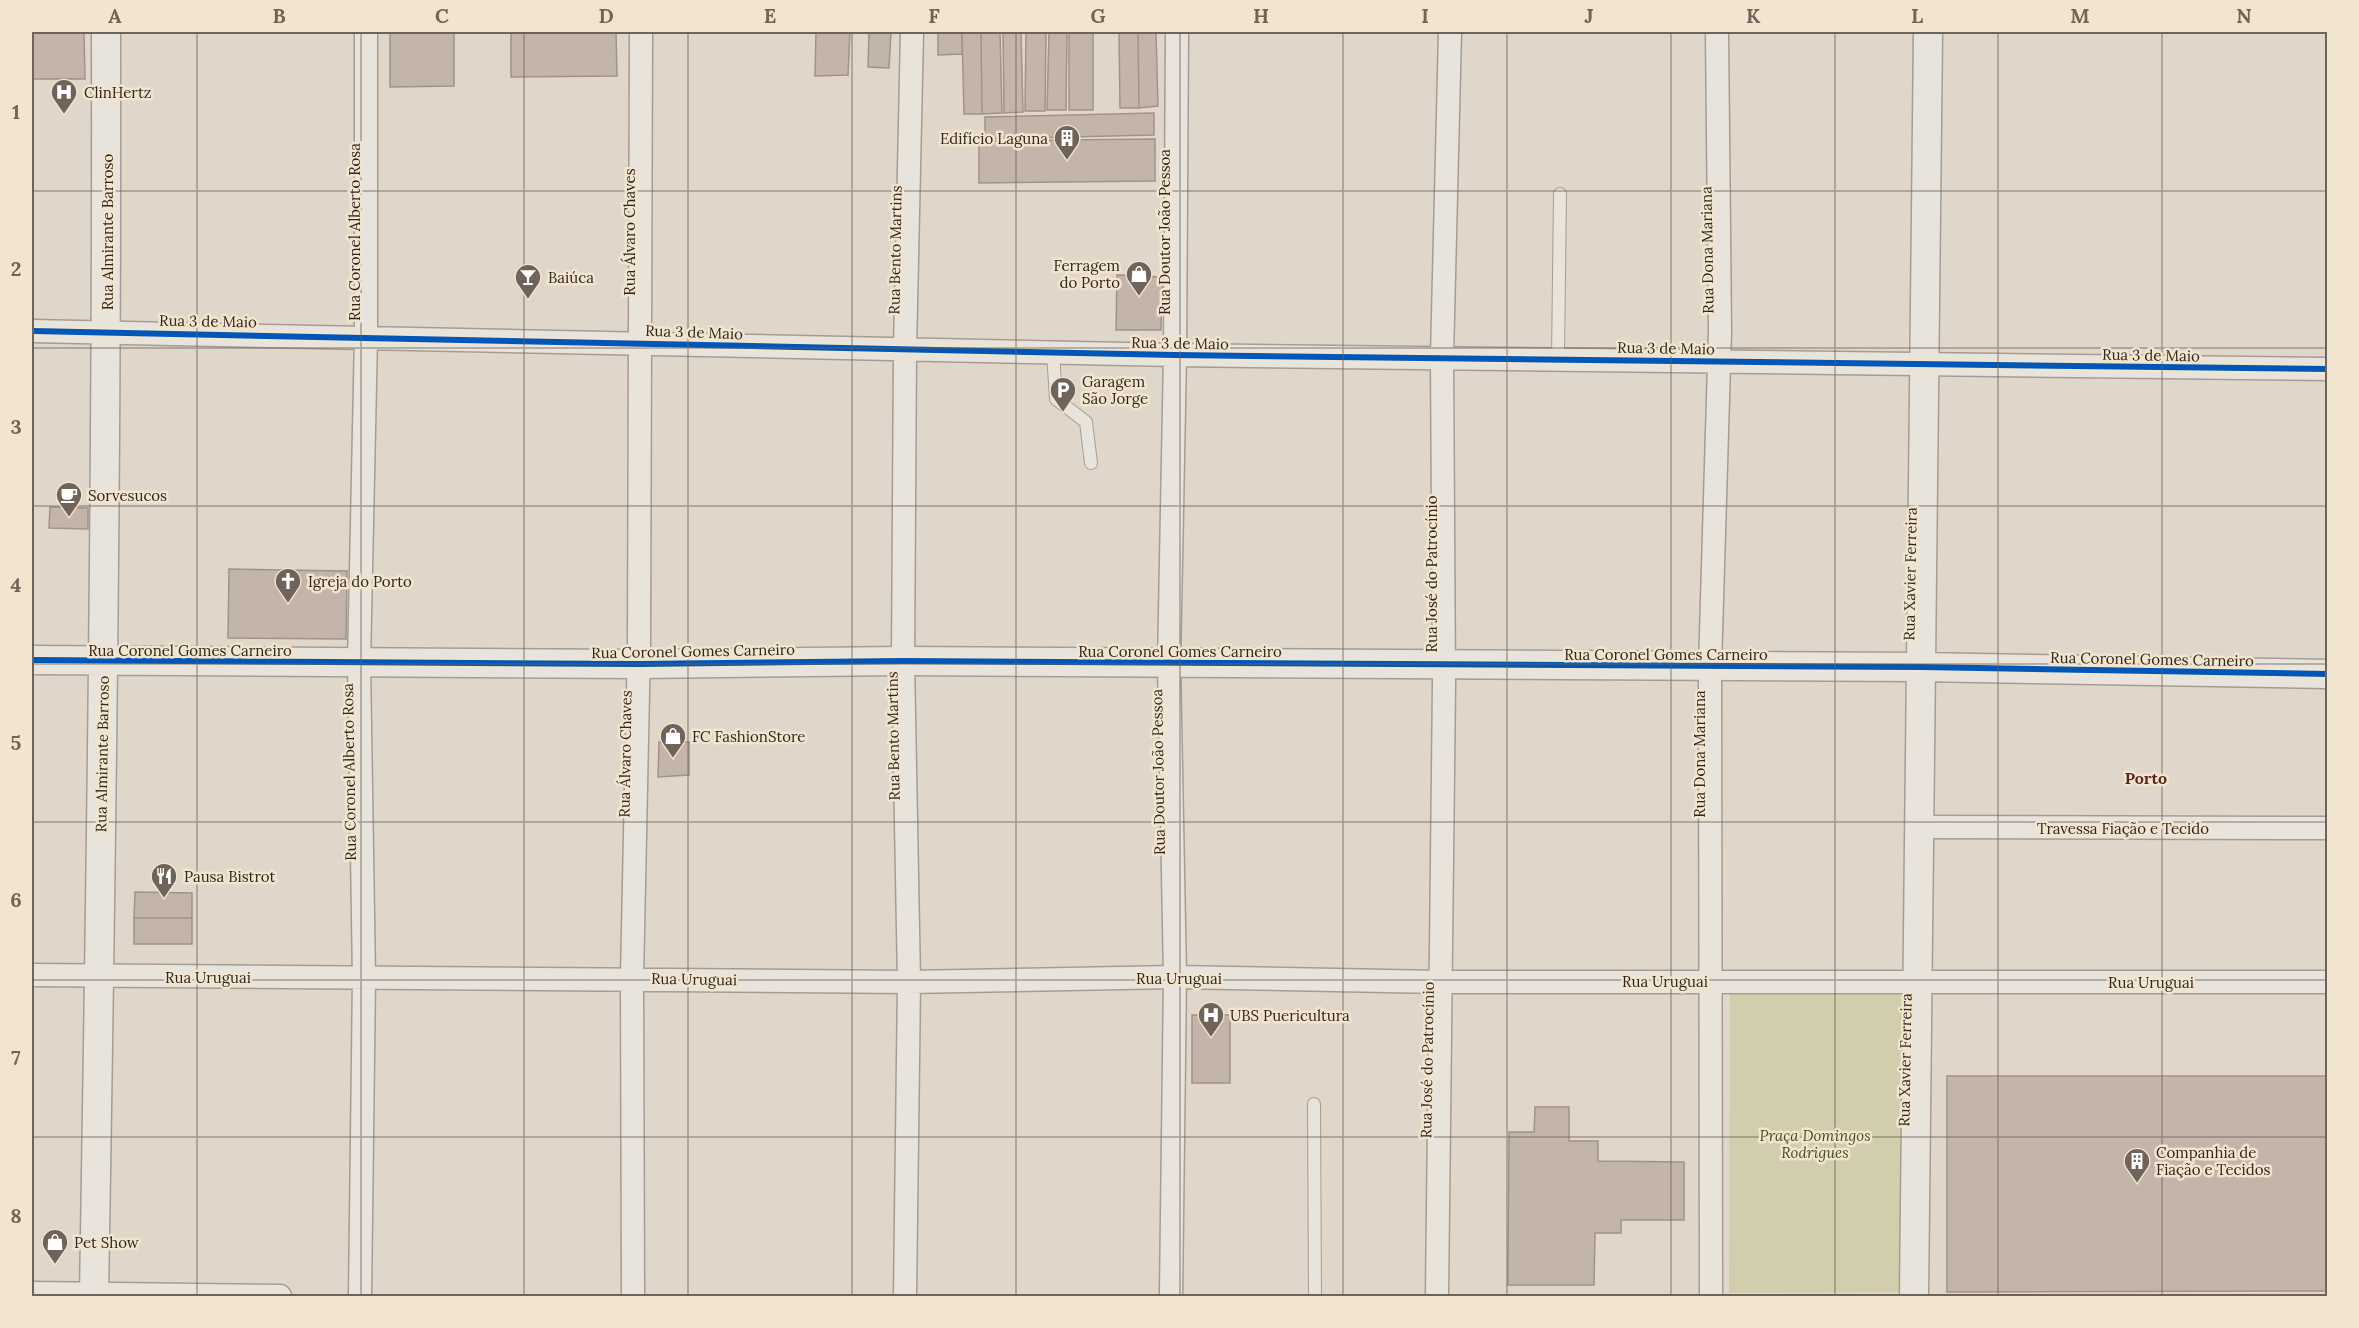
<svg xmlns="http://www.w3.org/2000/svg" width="2359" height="1328" viewBox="0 0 2359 1328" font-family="Lora,serif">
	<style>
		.green { fill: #d2cead }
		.building { fill: #c4b5ab; stroke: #a0938a; stroke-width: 1.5 }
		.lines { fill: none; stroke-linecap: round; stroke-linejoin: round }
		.service-casing { stroke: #a59d93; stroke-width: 14 }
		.minor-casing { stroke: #a59d93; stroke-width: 25 }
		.tertiary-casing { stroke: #a59d93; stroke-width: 31 }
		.service { stroke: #e8e3db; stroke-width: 12 }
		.minor { stroke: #e8e3db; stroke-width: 22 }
		.tertiary { stroke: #e8e3db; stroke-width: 28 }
		.cycleway-casing { stroke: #f2e5cf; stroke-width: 10 }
		.cycleway { stroke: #0057b8; stroke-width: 6 }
		.grid { fill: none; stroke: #6f635a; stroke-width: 1.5; stroke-opacity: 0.55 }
		.labels { text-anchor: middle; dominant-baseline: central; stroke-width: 5; stroke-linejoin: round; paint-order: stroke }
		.poi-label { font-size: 15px; fill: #32251d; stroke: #f2e5cf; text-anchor: start }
		.street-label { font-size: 15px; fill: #32251d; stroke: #f2e5cf }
		.park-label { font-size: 15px; font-style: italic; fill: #474d25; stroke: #f2e5cf }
		.neighbourhood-label { font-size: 16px; font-weight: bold; fill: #5c261f; stroke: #f2e5cf }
		.neatline { fill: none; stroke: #6f635a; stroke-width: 2 }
		.grid-label { font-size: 20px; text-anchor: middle; font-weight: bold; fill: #6f635a }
	</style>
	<rect width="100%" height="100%" fill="#e0d7ca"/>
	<path class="green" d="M1730,994H1901V1292L1729,1293Z"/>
	<path class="building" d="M32,32H84L85,79H32Z
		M390,32H454V86L390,87Z
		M511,32H616L617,76L511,77Z
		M816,32H850L848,75L815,76Z
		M869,32H891L889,68L868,67Z
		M938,32H962V54L938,55Z
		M962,32H981L982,114H964Z
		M981,32H1000L1002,113L982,114Z
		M1003,32H1021L1023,112L1004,113Z
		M1026,32H1046L1045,111H1025Z
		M1049,32H1067L1066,110H1047Z
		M1069,32H1093V110H1069Z
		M1119,32H1138L1139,108H1120Z
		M1138,32H1156L1158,106L1139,108Z
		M1154,113V135L985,139V117Z
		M1155,139V181L979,183V141Z
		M1117,275L1162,277L1161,330H1116Z
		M50,507L88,508V529L49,528Z
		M229,569L347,571L346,639L228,638Z
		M659,742H689V775L658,777Z
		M135,892L192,893V918H134Z
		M134,918H192V944H134Z
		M1192,1015H1230V1083H1192Z
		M1947,1076H2328V1291L1947,1292Z
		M1535,1107H1569V1141H1598V1161L1684,1162V1220H1621V1233H1595L1594,1285H1508L1509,1132H1534Z"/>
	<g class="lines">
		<g class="service-casing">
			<path id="service" d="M1053,352L1056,399L1086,422L1091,463
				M1558,358L1560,194
				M1314,1104L1315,1296"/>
		</g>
		<g class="minor-casing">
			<path id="minor" d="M32,331L1175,355L2328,369
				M1919,827L2328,828
				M32,975L909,982L1175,977L1440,982H2328
				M32,1293L280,1296
				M360,1296L364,978L359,663L366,336V32
				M633,1296L632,978L639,644L641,32
				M905,1296L909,982L903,661L905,349L912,32
				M1171,1296L1175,977L1169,664L1175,355L1177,32
				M1437,1296L1444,684L1442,356L1450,32
				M1711,1296L1710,667L1720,331L1717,32"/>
		</g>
		<g class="tertiary-casing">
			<path id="tertiary" d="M32,660L639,664L903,661L1921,667L2328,674
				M94,1296C101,875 107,453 106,32
				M1914,1296L1928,32"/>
		</g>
		<use href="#service" class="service"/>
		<use href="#minor" class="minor"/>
		<use href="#tertiary" class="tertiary"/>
		<g class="cycleway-casing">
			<path id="cycleway" d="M32,331L1175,355L2328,369
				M32,660L639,664L903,661L1921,667L2328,674"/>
		</g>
		<use href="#cycleway" class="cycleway"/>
	</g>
	<path class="grid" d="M197,32V1296M361,32V1296M524,32V1296M688,32V1296M852,32V1296M1016,32V1296M1180,32V1296M1343,32V1296M1507,32V1296M1671,32V1296M1835,32V1296M1998,32V1296M2162,32V1296M32,191H2328M32,348H2328M32,506H2328M32,664H2328M32,822H2328M32,980H2328M32,1137H2328"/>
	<defs>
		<g id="hospital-pin" transform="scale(1.35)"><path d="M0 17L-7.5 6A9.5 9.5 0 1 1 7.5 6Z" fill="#6f635a" stroke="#f2e5cf"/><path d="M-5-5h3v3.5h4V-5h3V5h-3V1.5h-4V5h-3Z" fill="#fff"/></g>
		<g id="building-pin" transform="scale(1.35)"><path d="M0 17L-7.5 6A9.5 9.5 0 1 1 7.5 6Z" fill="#6f635a" stroke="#f2e5cf"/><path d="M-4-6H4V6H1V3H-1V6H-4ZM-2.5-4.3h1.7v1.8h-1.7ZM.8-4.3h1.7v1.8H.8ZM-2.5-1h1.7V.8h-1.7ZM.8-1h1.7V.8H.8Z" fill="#fff"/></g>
		<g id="shop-pin" transform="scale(1.35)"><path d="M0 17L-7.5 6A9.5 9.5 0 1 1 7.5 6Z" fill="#6f635a" stroke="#f2e5cf"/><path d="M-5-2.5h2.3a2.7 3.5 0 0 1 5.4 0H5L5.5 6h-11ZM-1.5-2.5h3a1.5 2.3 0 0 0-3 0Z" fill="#fff"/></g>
		<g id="bar-pin" transform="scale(1.35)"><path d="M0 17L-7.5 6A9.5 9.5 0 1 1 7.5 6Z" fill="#6f635a" stroke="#f2e5cf"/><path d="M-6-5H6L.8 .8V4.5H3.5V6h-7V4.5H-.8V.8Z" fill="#fff"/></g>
		<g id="parking-pin" transform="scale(1.35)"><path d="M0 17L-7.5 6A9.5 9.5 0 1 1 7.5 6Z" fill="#6f635a" stroke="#f2e5cf"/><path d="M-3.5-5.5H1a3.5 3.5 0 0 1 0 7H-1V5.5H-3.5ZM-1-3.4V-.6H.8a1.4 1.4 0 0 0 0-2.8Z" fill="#fff"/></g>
		<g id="cafe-pin" transform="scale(1.35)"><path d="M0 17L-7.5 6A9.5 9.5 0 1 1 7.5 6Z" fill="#6f635a" stroke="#f2e5cf"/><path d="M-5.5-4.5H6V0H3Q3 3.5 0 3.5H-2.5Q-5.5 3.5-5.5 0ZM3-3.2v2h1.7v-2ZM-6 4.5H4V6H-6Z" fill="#fff"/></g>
		<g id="church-pin" transform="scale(1.35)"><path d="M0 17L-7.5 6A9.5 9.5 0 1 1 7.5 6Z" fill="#6f635a" stroke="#f2e5cf"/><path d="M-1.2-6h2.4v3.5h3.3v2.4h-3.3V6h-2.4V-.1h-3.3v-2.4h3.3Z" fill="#fff"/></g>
		<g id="restaurant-pin" transform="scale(1.35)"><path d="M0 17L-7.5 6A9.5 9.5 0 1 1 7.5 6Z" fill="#6f635a" stroke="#f2e5cf"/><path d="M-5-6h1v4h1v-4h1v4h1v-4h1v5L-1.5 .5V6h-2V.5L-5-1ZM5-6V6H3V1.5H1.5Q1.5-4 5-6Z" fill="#fff"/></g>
	</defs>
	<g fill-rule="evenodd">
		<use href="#hospital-pin" x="64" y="92"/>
		<use href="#building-pin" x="1067" y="138"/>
		<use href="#shop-pin" x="1139" y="274"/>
		<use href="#bar-pin" x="528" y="277"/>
		<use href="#parking-pin" x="1063" y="390"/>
		<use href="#cafe-pin" x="69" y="495"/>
		<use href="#church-pin" x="288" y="581"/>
		<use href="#shop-pin" x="673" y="736"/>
		<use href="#restaurant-pin" x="164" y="876"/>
		<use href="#hospital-pin" x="1211" y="1015"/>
		<use href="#building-pin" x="2137" y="1161"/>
		<use href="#shop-pin" x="55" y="1242"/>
	</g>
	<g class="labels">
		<g class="poi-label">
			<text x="84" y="92">ClinHertz</text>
			<text x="1048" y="138" text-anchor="end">Edifício Laguna</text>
			<text x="1120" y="265" text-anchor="end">Ferragem<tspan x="1120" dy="17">do Porto</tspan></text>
			<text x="548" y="277">Baiúca</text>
			<text x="1082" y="381">Garagem<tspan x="1082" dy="17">São Jorge</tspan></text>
			<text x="88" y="495">Sorvesucos</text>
			<text x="308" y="581">Igreja do Porto</text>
			<text x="692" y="736">FC FashionStore</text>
			<text x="184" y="876">Pausa Bistrot</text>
			<text x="1230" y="1015">UBS Puericultura</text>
			<text x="2156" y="1152">Companhia de<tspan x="2156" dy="17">Fiação e Tecidos</tspan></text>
			<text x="74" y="1242">Pet Show</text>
		</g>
		<g class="street-label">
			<text transform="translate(107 232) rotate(-90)">Rua Almirante Barroso</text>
			<text transform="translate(354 232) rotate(-90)">Rua Coronel Alberto Rosa</text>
			<text transform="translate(629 232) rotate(-90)">Rua Álvaro Chaves</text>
			<text transform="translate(1164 232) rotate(-90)">Rua Doutor João Pessoa</text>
			<text transform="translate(895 250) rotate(-89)">Rua Bento Martins</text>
			<text transform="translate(1707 250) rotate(-91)">Rua Dona Mariana</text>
			<text transform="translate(208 321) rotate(1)">Rua 3 de Maio</text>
			<text transform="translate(694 332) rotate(2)">Rua 3 de Maio</text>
			<text transform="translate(1180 343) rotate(1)">Rua 3 de Maio</text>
			<text transform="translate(1666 348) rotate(1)">Rua 3 de Maio</text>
			<text transform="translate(2151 355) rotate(1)">Rua 3 de Maio</text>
			<text transform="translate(1431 574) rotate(-90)">Rua José do Patrocínio</text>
			<text transform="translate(1910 574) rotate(-89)">Rua Xavier Ferreira</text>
			<text x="190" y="650">Rua Coronel Gomes Carneiro</text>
			<text transform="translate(693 651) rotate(-1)">Rua Coronel Gomes Carneiro</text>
			<text x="1180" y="651">Rua Coronel Gomes Carneiro</text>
			<text x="1666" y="654">Rua Coronel Gomes Carneiro</text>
			<text transform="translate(2152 659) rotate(1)">Rua Coronel Gomes Carneiro</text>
			<text transform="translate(893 736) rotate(-91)">Rua Bento Martins</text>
			<text transform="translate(102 754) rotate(-89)">Rua Almirante Barroso</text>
			<text transform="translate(625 754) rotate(-89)">Rua Álvaro Chaves</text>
			<text transform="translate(1699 754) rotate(-90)">Rua Dona Mariana</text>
			<text transform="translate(349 772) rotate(-91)">Rua Coronel Alberto Rosa</text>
			<text transform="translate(1158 772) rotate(-91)">Rua Doutor João Pessoa</text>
			<text x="2123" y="828">Travessa Fiação e Tecido</text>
			<text x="208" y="977">Rua Uruguai</text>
			<text x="1179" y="978">Rua Uruguai</text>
			<text transform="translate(694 979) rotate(1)">Rua Uruguai</text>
			<text x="1665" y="981">Rua Uruguai</text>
			<text x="2151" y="982">Rua Uruguai</text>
			<text transform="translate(1427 1060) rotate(-89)">Rua José do Patrocínio</text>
			<text transform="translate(1905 1060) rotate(-89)">Rua Xavier Ferreira</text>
		</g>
		<g class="park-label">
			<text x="1815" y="1135">Praça Domingos<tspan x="1815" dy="17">Rodrigues</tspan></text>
		</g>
		<g class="neighbourhood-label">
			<text x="2146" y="778">Porto</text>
		</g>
	</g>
	<rect width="2359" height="1328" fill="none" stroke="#f2e5cf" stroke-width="66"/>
	<rect x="33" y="33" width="2293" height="1262" class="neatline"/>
	<g class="grid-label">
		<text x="115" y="23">A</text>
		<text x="279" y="23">B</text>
		<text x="442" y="23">C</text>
		<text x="606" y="23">D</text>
		<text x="770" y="23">E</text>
		<text x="934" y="23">F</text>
		<text x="1098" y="23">G</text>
		<text x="1261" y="23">H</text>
		<text x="1425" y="23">I</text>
		<text x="1589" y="23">J</text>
		<text x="1753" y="23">K</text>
		<text x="1917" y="23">L</text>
		<text x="2080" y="23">M</text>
		<text x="2244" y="23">N</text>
		<text x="16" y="119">1</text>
		<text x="16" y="276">2</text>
		<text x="16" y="434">3</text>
		<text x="16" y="592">4</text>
		<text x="16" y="750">5</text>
		<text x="16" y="907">6</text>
		<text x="16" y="1065">7</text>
		<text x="16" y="1223">8</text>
	</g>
</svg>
